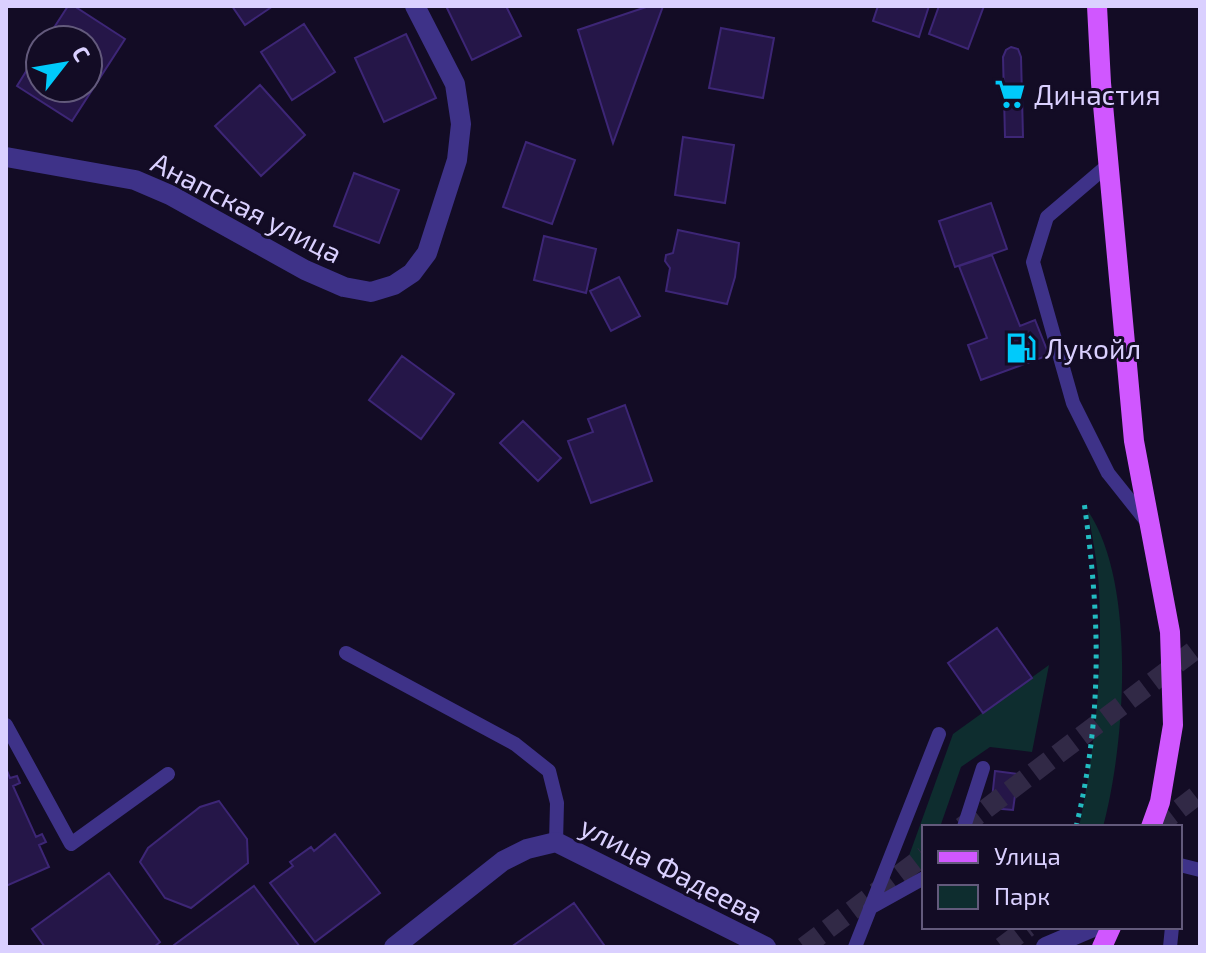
<svg xmlns="http://www.w3.org/2000/svg" width="1206" height="953" viewBox="0 0 1206 953" font-family="'Exo 2',sans-serif">
	<style>
		.green { fill: #0e2d2f }
		.building { fill: #251648; stroke: #3d2676; stroke-width: 2 }
		.lines { fill: none; stroke-linecap: round; stroke-linejoin: round }
		.primary-tunnel { stroke: #312946; stroke-width: 20; stroke-dasharray: 20 10; stroke-linecap: butt }
		.path { stroke: #23bbc0; stroke-width: 5; stroke-dasharray: 4 6; stroke-linecap: butt }
		.lane { stroke: #3e3288; stroke-width: 14 }
		.street { stroke: #3e3288; stroke-width: 20 }
		.primary { stroke: #d057ff; stroke-width: 20 }
		.labels { text-anchor: middle; dominant-baseline: central; stroke-width: 6; stroke-linejoin: round; paint-order: stroke }
		.poi-label { font-size: 28px; fill: #dad0ff; stroke: #130c25; text-anchor: start }
		.street-label { font-size: 28px; fill: #dad0ff; stroke: #130c25 }
	</style>
	<rect width="100%" height="100%" fill="#130c25"/>
	<path class="green" d="M1088,511C1137,584 1125,745 1103,827H1079C1095,748 1103,671 1099,590C1098,564 1092,537 1088,511Z
		M1049,665L1032,752L990,747L961,767L940,827H924V869L917,873L909,870L906,864L953,734Z"/>
	<path class="building" d="M68,6H74L125,39L72,121L17,86L40,49V88H88V40H46Z
		M232,6H273L245,25Z
		M446,6H506L521,36L472,60Z
		M649,6H663L613,143L578,30Z
		M878,6H929L919,37L873,21Z
		M939,6H984L968,49L929,34Z
		M304,24L335,72L292,100L261,52Z
		M721,28L774,38L763,98L709,88Z
		M406,34L436,98L384,122L355,58Z
		M1011,47L1018,49L1021,57L1023,137H1005L1003,57L1006,50Z
		M260,85L305,135L261,176L215,126Z
		M683,137L734,145L725,203L675,195Z
		M526,142L575,160L552,224L503,207Z
		M354,173L399,190L379,243L334,226Z
		M991,203L1007,249L955,267L939,221Z
		M678,230L739,243L735,277L727,304L666,291L670,268L665,261L666,255L673,253Z
		M544,236L596,249L586,293L534,280Z
		M992,255L1020,326L1035,320L1049,355L981,380L968,345L987,338L959,266Z
		M619,277L640,316L611,331L590,291Z
		M402,356L454,394L421,439L369,400Z
		M625,405L652,481L591,503L568,441L593,432L588,419Z
		M523,421L561,458L538,481L500,443Z
		M997,628L1032,678L983,713L948,663Z
		M6,768L10,778L17,776L20,783L13,786L36,837L42,834L46,842L39,845L49,867L6,886Z
		M995,771L1018,774L1013,810L991,808Z
		M219,801L247,839L248,863L191,908L165,898L140,862L148,848L200,807Z
		M335,834L380,893L315,942L270,883L293,866L290,862L311,847L314,851Z
		M109,873L160,942L154,947H45L32,929Z
		M254,886L300,947H175L174,945Z
		M574,903L604,945L601,947H511Z"/>
	<g class="lines">
		<path class="primary-tunnel" d="M962,827L1200,646
			M1156,827L1200,793
			M804,947L924,856
			M1002,947L1028,927"/>
		<path class="path" d="M1076,827C1103,715 1100,615 1084,502"/>
		<path class="lane" d="M1108,165L1047,217L1033,262L1073,403L1108,473L1147,522
			M346,653L515,744L549,771L557,803L556,842
			M6,725L71,844L168,774
			M964,827L983,768
			M1180,865L1200,870
			M870,908L924,878
			M855,947L939,734
			M1170,947L1172,927"/>
		<path class="street" d="M6,157L135,180L170,195L305,270L344,287L371,292L394,285L412,273L427,253L457,160L461,124L455,84L415,6
			M394,947L503,861L527,849L556,842L766,947
			M1046,947L1093,927"/>
		<path class="primary" d="M1097,6L1101,83L1134,441L1170,632L1173,725L1160,802L1151,827
			M1102,947L1111,927"/>
	</g>
	<defs>
		<g id="supermarket-bare" transform="scale(2.4)"><path d="M-6-5.5h2.5l.6 2H6L4.5 2H-2.5L-4.4-4H-6ZM-1.5 3.2a1.3 1.3 0 1 0 .1 0ZM3 3.2a1.3 1.3 0 1 0 .1 0Z" fill="#00cafb" stroke="#130c25" stroke-width="2.5" paint-order="stroke"/></g>
		<g id="fuel-bare" transform="scale(2.4)"><path d="M-5.5-6h7V0h2V4h1.3V-2.5L3-4.5l.8-.8L6-3V5H2.5V1h-1V6h-7ZM-4.2-4.7v3.2H.2V-4.7Z" fill="#00cafb" stroke="#130c25" stroke-width="2.5" paint-order="stroke"/></g>
	</defs>
	<g fill-rule="evenodd">
		<use href="#supermarket-bare" x="1010" y="94"/>
		<use href="#fuel-bare" x="1021" y="348"/>
	</g>
	<g class="labels">
		<g class="poi-label">
			<text x="1034" y="94">Династия</text>
			<text x="1045" y="348">Лукойл</text>
		</g>
		<g class="street-label">
			<text transform="translate(247 207) rotate(27)">Анапская улица</text>
			<text transform="translate(672 869) rotate(27)">улица Фадеева</text>
		</g>
	</g>
	<rect width="1206" height="953" fill="none" stroke="#dad0ff" stroke-width="16"/>
	<rect x="922" y="825" width="260" height="104" fill="#130c25" stroke="#635a7c" stroke-width="2"/>
	<rect x="938" y="851" width="40" height="12" fill="#d057ff" stroke="#635a7c" stroke-width="2"/>
	<text x="994" y="865" font-size="24" fill="#dad0ff">Улица</text>
	<rect x="938" y="885" width="40" height="24" fill="#0e2d2f" stroke="#635a7c" stroke-width="2"/>
	<text x="994" y="905" font-size="24" fill="#dad0ff">Парк</text>
	<g transform="translate(64 64) rotate(59)"><circle r="38" fill="#130c25" stroke="#635a7c" stroke-width="2"/>
	<path d="M0-6L14 30L0 20L-14 30Z" fill="#00cafb"/>
	<text y="-12" font-size="22" font-weight="bold" text-anchor="middle" fill="#dad0ff">С</text>
	</g>
</svg>
